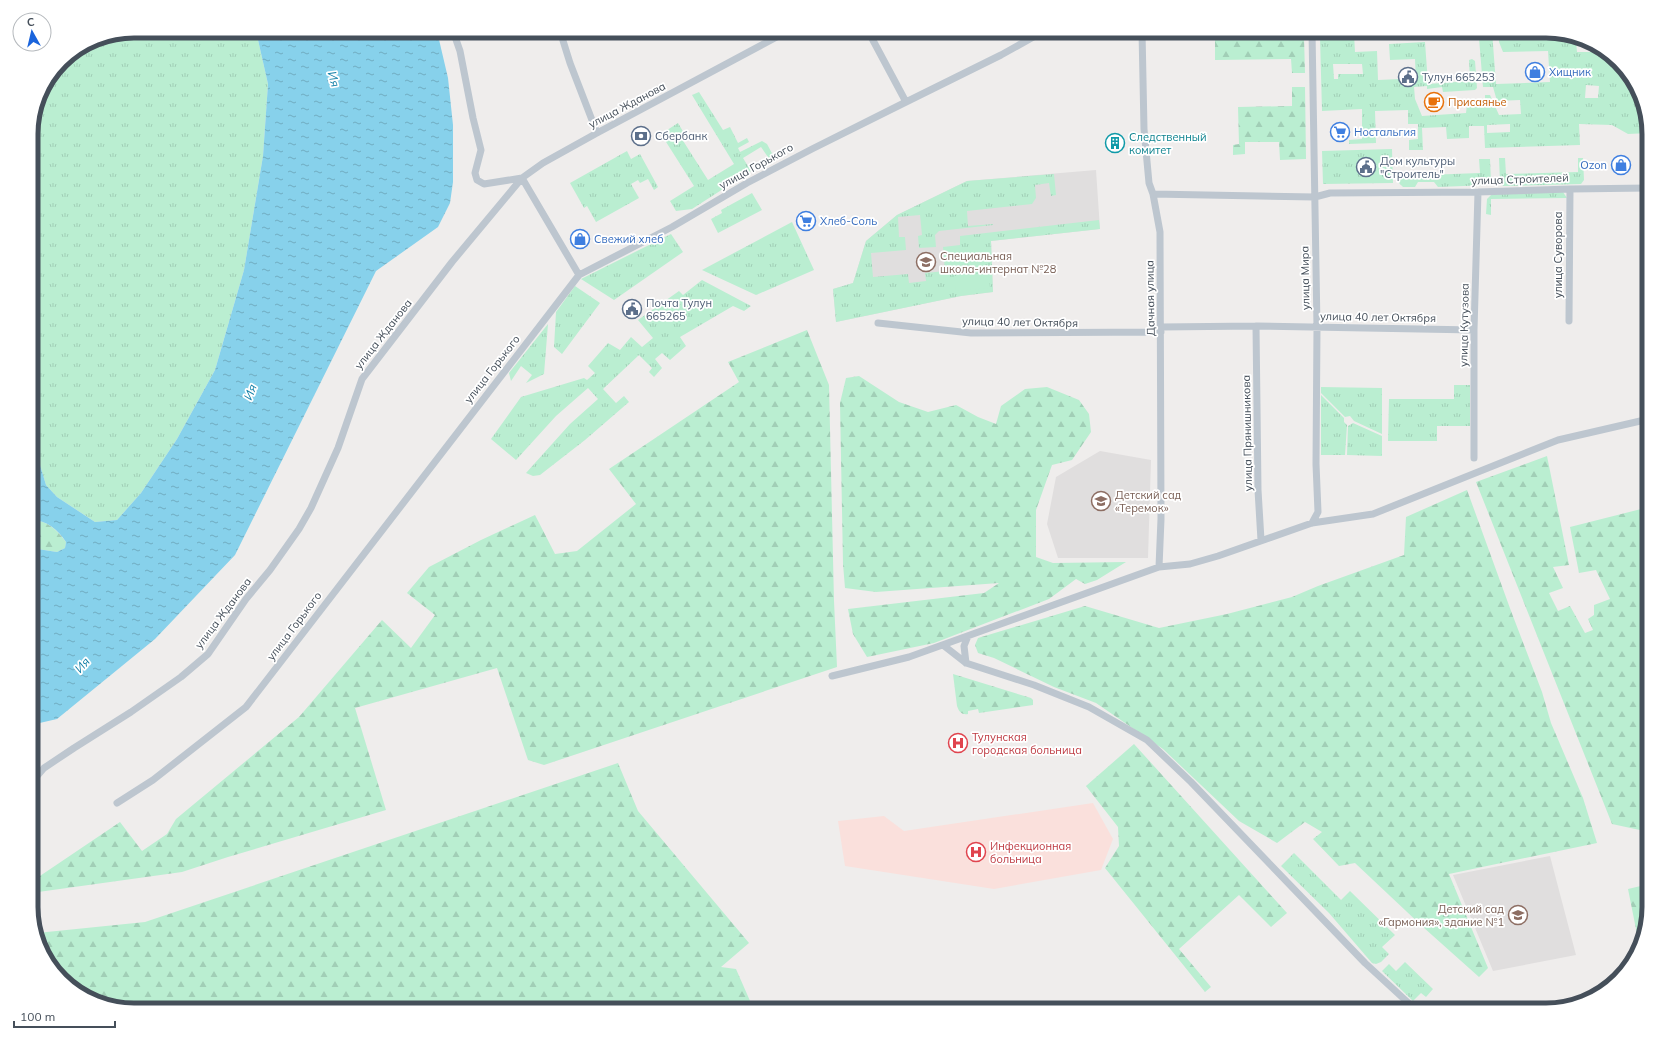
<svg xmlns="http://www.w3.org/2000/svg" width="1680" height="1041" viewBox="0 0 1680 1041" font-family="Mulish,sans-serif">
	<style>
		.education { fill: #e0dede }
		.medical { fill: #fae0dc }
		.grass { fill: url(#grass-tufts); fill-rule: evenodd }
		.forest { fill: url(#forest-firs) }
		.park { fill: #baeed1 }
		.water { fill: url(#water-ripples) }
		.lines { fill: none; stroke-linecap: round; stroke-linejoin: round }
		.minor { stroke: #bdc6cf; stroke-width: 7 }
		.labels { text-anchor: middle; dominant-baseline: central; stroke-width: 3.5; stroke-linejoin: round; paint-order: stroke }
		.shop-label { font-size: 11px; fill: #366cbe; stroke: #fff; text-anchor: start }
		.service-label { font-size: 11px; fill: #4e5e75; stroke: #fff; text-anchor: start }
		.food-label { font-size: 11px; fill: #c56008; stroke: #fff; text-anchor: start }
		.street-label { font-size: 11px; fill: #454f5a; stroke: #fff }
		.culture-label { font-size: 11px; fill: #0d838f; stroke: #fff; text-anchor: start }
		.education-label { font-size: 11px; fill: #785e54; stroke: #fff; text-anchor: start }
		.health-label { font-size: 11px; fill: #be3a42; stroke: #fff; text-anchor: start }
		.water-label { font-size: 12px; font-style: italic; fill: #0d7da5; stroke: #fff }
		.rim { fill: none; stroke: #454f5a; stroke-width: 5 }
	</style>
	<defs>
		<pattern id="grass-tufts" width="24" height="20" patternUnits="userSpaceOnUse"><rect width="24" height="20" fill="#baeed1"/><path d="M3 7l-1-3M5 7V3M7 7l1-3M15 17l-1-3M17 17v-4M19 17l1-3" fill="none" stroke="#a1ceb6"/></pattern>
		<pattern id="forest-firs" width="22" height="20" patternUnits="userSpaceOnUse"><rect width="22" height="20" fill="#baeed1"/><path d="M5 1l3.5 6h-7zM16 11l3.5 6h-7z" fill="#a1ceb6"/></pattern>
		<pattern id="water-ripples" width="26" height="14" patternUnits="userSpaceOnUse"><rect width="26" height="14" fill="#87d1eb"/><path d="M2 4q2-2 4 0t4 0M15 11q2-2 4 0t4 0" fill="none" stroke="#70acc1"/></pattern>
	</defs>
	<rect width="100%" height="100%" fill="#efedec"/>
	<path class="education" d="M1096 170 1100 229 991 241 993 292 961 296 836 322 833 289 853 283 866 241 897 215 967 181Z
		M1100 451 1151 460 1148 558H1058L1047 524 1056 477Z
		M1550 856 1576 955 1493 971 1453 875Z"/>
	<path class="medical" d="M1093 803 1113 839 1101 870 994 889 845 866 838 821 884 816 904 831Z"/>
	<path class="grass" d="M135 31H256L268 84 263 156 244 270 215 370 177 439 141 493 117 520 95 522 57 497 46 485 31 435V128L39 95 61 61 95 39Z
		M1483 31H1492L1496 84 1550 82 1548 51 1503 52 1499 42 1498 31H1545L1582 41H1576L1577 52H1594V44L1597 45 1635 83 1649 128V133L1628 134 1612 125 1579 124 1580 145 1485 148 1484 126H1469V138L1447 139 1446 127 1422 128 1423 150H1409V140L1418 139V124H1408V110L1375 111 1376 143 1349 144V140L1362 139V109L1322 111 1320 37 1354 34 1355 52 1377 51 1378 80 1400 79 1401 83 1416 82 1415 59 1390 60 1389 44 1425 42 1428 84 1470 81 1469 60 1472 59 1475 61 1477 88 1475 90 1443 92 1442 87 1427 89V86L1414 87 1415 99 1422 116 1466 113 1467 104 1485 103V95H1490L1499 115 1521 114 1520 100 1497 101 1493 87H1483L1479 38ZM1333 64H1362L1363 74H1338V79H1334ZM1586 85 1599 86 1598 98H1585ZM1510 124V132L1487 133V125Z
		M699 92 723 130 730 127 738 143 747 138 749 142 738 148 740 152 762 141 767 144 774 157 770 160 761 147 743 158 751 171 692 209 676 211 670 201 694 186 661 134 678 123 684 133 680 136 708 180 734 164 692 95Z
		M1392 149 1393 183 1323 184 1322 151Z
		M627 151 631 159 640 154 658 187 654 190 648 179 640 183 638 180 631 184 639 198 596 222 587 206 584 208 570 183Z
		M1505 158 1506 174 1578 172V158H1583L1584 180 1581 184 1503 186 1500 182 1499 158Z
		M1479 159H1490L1491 182 1489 185 1438 187 1434 182H1418L1415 187H1403L1399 183V176L1480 173Z
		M1054 174 1056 195 1051 196 1049 183 1035 185 1036 198 1032 204 967 211 968 226 993 224V225L939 231 935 235 936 247 919 248 918 236 922 235 920 215 898 217 899 237H905L906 250 871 253 873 277 908 274 909 283 926 281 925 273 945 271 943 247 960 245V236L1099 220 1100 229 991 241 993 292 961 296 836 322 833 289 853 283 866 241 897 215 967 181Z
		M1563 192 1567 198 1491 199V215L1486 214 1487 199 1492 194Z
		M752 193 762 210 718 233 711 219 722 213 721 210Z
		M792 222 814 270 756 295 702 270Z
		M671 234 683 252 614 300 581 279Z
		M702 280 751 306 744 311 733 306 680 337 686 346 670 360 662 353 655 359 662 368 654 377 649 372 652 368 639 355 603 389 616 403 624 396 629 402 585 440 540 475 533 476 526 473 570 424 598 399 588 388 556 416 516 460 491 439 521 397 584 378 587 380 595 373 588 366 608 343 620 350 631 337 642 347 653 338 638 320 679 291 683 295Z
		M575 286 600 303 562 354 554 347 556 312Z
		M548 324 544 374 526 383 532 375 521 366 511 381 509 373Z
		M1454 385H1470V426H1437V441H1388L1389 399H1454Z
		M1321 387 1382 388V434L1354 421 1350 416 1345 417 1321 393Z
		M1321 395 1344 418V422L1347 425 1345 455H1321Z
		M1353 423 1382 436V456L1347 455 1348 426Z
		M1294 853 1341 900 1350 891 1395 935 1382 947 1389 954 1381 962 1376 964 1372 963 1329 913 1281 866Z
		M1405 962 1433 989 1426 997 1421 993 1413 1001 1382 971 1389 964 1396 971Z"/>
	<path class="forest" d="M1304 37 1305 73H1292L1291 59 1215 60V39Z
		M1292 87H1305L1306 159 1280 160 1279 142H1245V154L1233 155V145L1239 144 1238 107 1292 106Z
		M807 330 829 385 834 601 837 667 544 765 528 760 497 668 355 708 386 810 228 857 182 872 31 893V882L120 822 142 851 167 834 176 819 299 717 382 620 411 648 435 615 407 593 429 567 481 540 535 515 555 554 577 551 636 504 609 469 739 382 728 362Z
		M859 376 899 402 928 412 956 405 978 417 996 424 1001 406 1025 389 1047 387 1079 400 1089 414 1091 432 1072 460 1052 465 1036 510V557L1053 563 1126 562 1097 580 1085 584 1076 579 1049 599 934 643 867 657 853 634 848 609 984 593 999 583 876 592 845 588 843 564 840 403 846 378Z
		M1547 456 1569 565 1553 567 1563 588 1549 593 1558 611 1570 606 1585 633 1593 630 1588 619 1594 615V605L1610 599 1596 570 1579 573 1570 527 1649 507V573L1648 574 1649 832 1612 824 1476 482Z
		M1467 490 1511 611 1542 692 1551 723 1583 798 1597 843 1449 874 1488 968 1479 977 1423 927 1355 863 1339 866 1313 839 1322 832 1305 822 1277 843 1239 821 1163 749 1096 703 1054 687 994 658 978 653 975 645 978 638 1085 606 1159 628 1227 614 1292 597 1318 586 1404 555 1406 517Z
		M31 520C47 520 57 530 66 542L65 548 57 552 31 548Z
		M953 674 1031 698 1033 700V705L979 713 978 709 968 711V714C962 715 959 712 957 706Z
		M1134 744 1287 913 1271 927 1239 895 1179 949 1211 987 1205 992 1105 868 1119 846 1118 827 1086 786Z
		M618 763 638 811 749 943 721 967 736 969 754 1010H135L83 996 45 958 37 933 145 922Z
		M1649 884V907L1639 944 1628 889Z"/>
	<path class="park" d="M988 252V263L960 265 959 254Z
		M988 273 990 288 956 291 954 276Z"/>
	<path class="water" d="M256 31H437L448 78 453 125V182L450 203 438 227 376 271 235 555 155 639 57 719 31 725V585L34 584 31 581V548L57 552 65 548 66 542C58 530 47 520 31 520V435L46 485 57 497 95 522 117 520 141 493 177 439 215 370 244 270 263 156 268 84Z"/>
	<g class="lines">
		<path class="minor" d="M453 31 460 51 473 118 481 150 475 173 477 180 484 184 522 178 579 275
			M560 31 570 63 597 133
			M1142 31 1144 129 1149 183 1153 194 1160 232 1161 519 1159 567
			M906 102 1001 55 1044 31
			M1153 194 1315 197 1330 193 1478 192 1570 189 1649 188
			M1569 321 1570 189
			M878 323 971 333 1161 332
			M1256 326 1258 490 1261 540
			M1161 327 1256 326 1474 330
			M1474 458V330L1478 192
			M1312 523 1318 512 1316 464 1317 327 1312 31
			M943 645 966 663 1034 685 1089 707 1147 740 1191 782 1365 963 1416 1010
			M966 663 964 646 968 636
			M832 676 909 657 1159 567 1190 564 1218 556 1312 523 1373 514 1558 440 1649 419
			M31 783 44 768 74 748 131 712 181 677 208 654 246 599 270 570 299 529 311 508 338 448 362 379 452 262 522 178 543 163 597 133 788 31
			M117 803 153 780 246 707 579 275 672 227 747 183 812 149 906 102 868 31"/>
	</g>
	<defs>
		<symbol id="shop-ring" viewBox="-11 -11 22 22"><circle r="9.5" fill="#fff" stroke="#3f7fe0" stroke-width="1.5"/><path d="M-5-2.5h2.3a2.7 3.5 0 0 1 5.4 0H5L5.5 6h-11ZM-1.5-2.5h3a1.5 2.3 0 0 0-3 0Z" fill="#3f7fe0"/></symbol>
		<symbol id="civic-ring" viewBox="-11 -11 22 22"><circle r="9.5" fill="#fff" stroke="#5c6f8a" stroke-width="1.5"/><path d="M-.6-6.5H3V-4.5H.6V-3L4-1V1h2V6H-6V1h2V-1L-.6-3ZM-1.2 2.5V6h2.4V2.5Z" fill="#5c6f8a"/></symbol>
		<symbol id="cafe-ring" viewBox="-11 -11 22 22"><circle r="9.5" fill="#fff" stroke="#e8710a" stroke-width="1.5"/><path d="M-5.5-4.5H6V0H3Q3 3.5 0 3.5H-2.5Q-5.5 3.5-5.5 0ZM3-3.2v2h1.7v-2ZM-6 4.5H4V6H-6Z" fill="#e8710a"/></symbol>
		<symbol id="supermarket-ring" viewBox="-11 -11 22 22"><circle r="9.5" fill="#fff" stroke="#3f7fe0" stroke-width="1.5"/><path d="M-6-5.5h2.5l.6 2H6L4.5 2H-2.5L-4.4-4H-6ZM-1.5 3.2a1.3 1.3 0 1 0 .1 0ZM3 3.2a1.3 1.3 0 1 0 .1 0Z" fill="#3f7fe0"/></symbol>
		<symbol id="bank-ring" viewBox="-11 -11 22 22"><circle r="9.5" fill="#fff" stroke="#5c6f8a" stroke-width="1.5"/><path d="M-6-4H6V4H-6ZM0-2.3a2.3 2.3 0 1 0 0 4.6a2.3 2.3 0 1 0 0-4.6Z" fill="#5c6f8a"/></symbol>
		<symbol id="building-ring" viewBox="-11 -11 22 22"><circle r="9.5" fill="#fff" stroke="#0f9aa8" stroke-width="1.5"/><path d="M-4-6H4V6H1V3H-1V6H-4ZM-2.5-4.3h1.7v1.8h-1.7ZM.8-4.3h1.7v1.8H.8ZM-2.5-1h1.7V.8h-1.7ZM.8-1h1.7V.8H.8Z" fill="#0f9aa8"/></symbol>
		<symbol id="school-ring" viewBox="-11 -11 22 22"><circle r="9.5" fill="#fff" stroke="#8d6e63" stroke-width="1.5"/><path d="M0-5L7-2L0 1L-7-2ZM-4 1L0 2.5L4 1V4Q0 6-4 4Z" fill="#8d6e63"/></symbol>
		<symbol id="hospital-ring" viewBox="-11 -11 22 22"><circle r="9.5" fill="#fff" stroke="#e0444e" stroke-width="1.5"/><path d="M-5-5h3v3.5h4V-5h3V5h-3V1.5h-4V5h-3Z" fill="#e0444e"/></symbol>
	</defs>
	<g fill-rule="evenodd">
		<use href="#shop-ring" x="1524" y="61" width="22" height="22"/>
		<use href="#civic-ring" x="1397" y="66" width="22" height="22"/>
		<use href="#cafe-ring" x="1423" y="91" width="22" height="22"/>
		<use href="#supermarket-ring" x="1329" y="121" width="22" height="22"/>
		<use href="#bank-ring" x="630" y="125" width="22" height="22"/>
		<use href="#building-ring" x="1104" y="132" width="22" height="22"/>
		<use href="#shop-ring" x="1610" y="154" width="22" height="22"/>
		<use href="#civic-ring" x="1355" y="156" width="22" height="22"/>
		<use href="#supermarket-ring" x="795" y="210" width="22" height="22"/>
		<use href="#shop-ring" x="569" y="228" width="22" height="22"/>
		<use href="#school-ring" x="915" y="251" width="22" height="22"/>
		<use href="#civic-ring" x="621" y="298" width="22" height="22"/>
		<use href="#school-ring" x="1090" y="490" width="22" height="22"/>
		<use href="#hospital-ring" x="947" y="732" width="22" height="22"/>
		<use href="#hospital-ring" x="965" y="841" width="22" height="22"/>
		<use href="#school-ring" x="1507" y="904" width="22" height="22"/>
	</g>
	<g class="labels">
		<g class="shop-label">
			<text x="1549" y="72">Хищник</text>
			<text x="1354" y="132">Ностальгия</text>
			<text x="1607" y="165" text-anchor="end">Ozon</text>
			<text x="820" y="221">Хлеб-Соль</text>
			<text x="594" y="239">Свежий хлеб</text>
		</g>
		<g class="service-label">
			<text x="1422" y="77">Тулун 665253</text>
			<text x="655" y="136">Сбербанк</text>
			<text x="1380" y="161">Дом культуры<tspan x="1380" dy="13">"Строитель"</tspan></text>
			<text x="646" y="303">Почта Тулун<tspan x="646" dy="13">665265</tspan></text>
		</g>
		<g class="food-label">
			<text x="1448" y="102">Присаянье</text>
		</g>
		<g class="street-label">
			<text transform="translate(627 105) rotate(-28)">улица Жданова</text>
			<text transform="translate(756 166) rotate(-29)">улица Горького</text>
			<text transform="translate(1520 179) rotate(-2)">улица Строителей</text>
			<text transform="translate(1558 255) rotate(-90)">улица Суворова</text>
			<text transform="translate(1305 278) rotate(-91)">улица Мира</text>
			<text transform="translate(1150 298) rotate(-91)">Дачная улица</text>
			<text transform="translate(1378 317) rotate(1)">улица 40 лет Октября</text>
			<text transform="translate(1020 322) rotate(1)">улица 40 лет Октября</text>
			<text transform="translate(1464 325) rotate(-89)">улица Кутузова</text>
			<text transform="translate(383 334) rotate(-52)">улица Жданова</text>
			<text transform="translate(492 369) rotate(-52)">улица Горького</text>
			<text transform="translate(1247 433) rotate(-91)">улица Прянишникова</text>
			<text transform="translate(223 613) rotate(-53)">улица Жданова</text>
			<text transform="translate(294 626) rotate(-53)">улица Горького</text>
		</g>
		<g class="culture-label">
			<text x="1129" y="137">Следственный<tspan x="1129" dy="13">комитет</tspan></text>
		</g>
		<g class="education-label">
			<text x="940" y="256">Специальная<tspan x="940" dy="13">школа-интернат №28</tspan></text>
			<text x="1115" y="495">Детский сад<tspan x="1115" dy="13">«Теремок»</tspan></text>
			<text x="1504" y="909" text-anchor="end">Детский сад<tspan x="1504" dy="13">«Гармония», здание №1</tspan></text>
		</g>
		<g class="health-label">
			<text x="972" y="737">Тулунская<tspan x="972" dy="13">городская больница</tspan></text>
			<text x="990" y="846">Инфекционная<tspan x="990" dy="13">больница</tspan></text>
		</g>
		<g class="water-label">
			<text transform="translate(334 79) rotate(73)">Ия</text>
			<text transform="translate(250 392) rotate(-68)">Ия</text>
			<text transform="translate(82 665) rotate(-49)">Ия</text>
		</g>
	</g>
	<path d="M0 0H1680V1041H0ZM134 38H1546A96 96 0 0 1 1642 134V907A96 96 0 0 1 1546 1003H134A96 96 0 0 1 38 907V134A96 96 0 0 1 134 38Z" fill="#fff" fill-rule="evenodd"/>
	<path class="rim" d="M134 38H1546A96 96 0 0 1 1642 134V907A96 96 0 0 1 1546 1003H134A96 96 0 0 1 38 907V134A96 96 0 0 1 134 38Z"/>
	<g transform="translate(32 32) rotate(352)"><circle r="19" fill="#ffffff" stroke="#b5b9bd"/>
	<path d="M0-3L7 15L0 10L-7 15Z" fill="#1a64dc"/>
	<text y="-6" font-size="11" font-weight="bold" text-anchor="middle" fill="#454f5a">С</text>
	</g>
	<path d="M14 1021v6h101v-6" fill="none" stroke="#454f5a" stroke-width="2"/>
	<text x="20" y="1021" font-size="12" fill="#454f5a" stroke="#ffffff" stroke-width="3" paint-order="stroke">100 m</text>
</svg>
